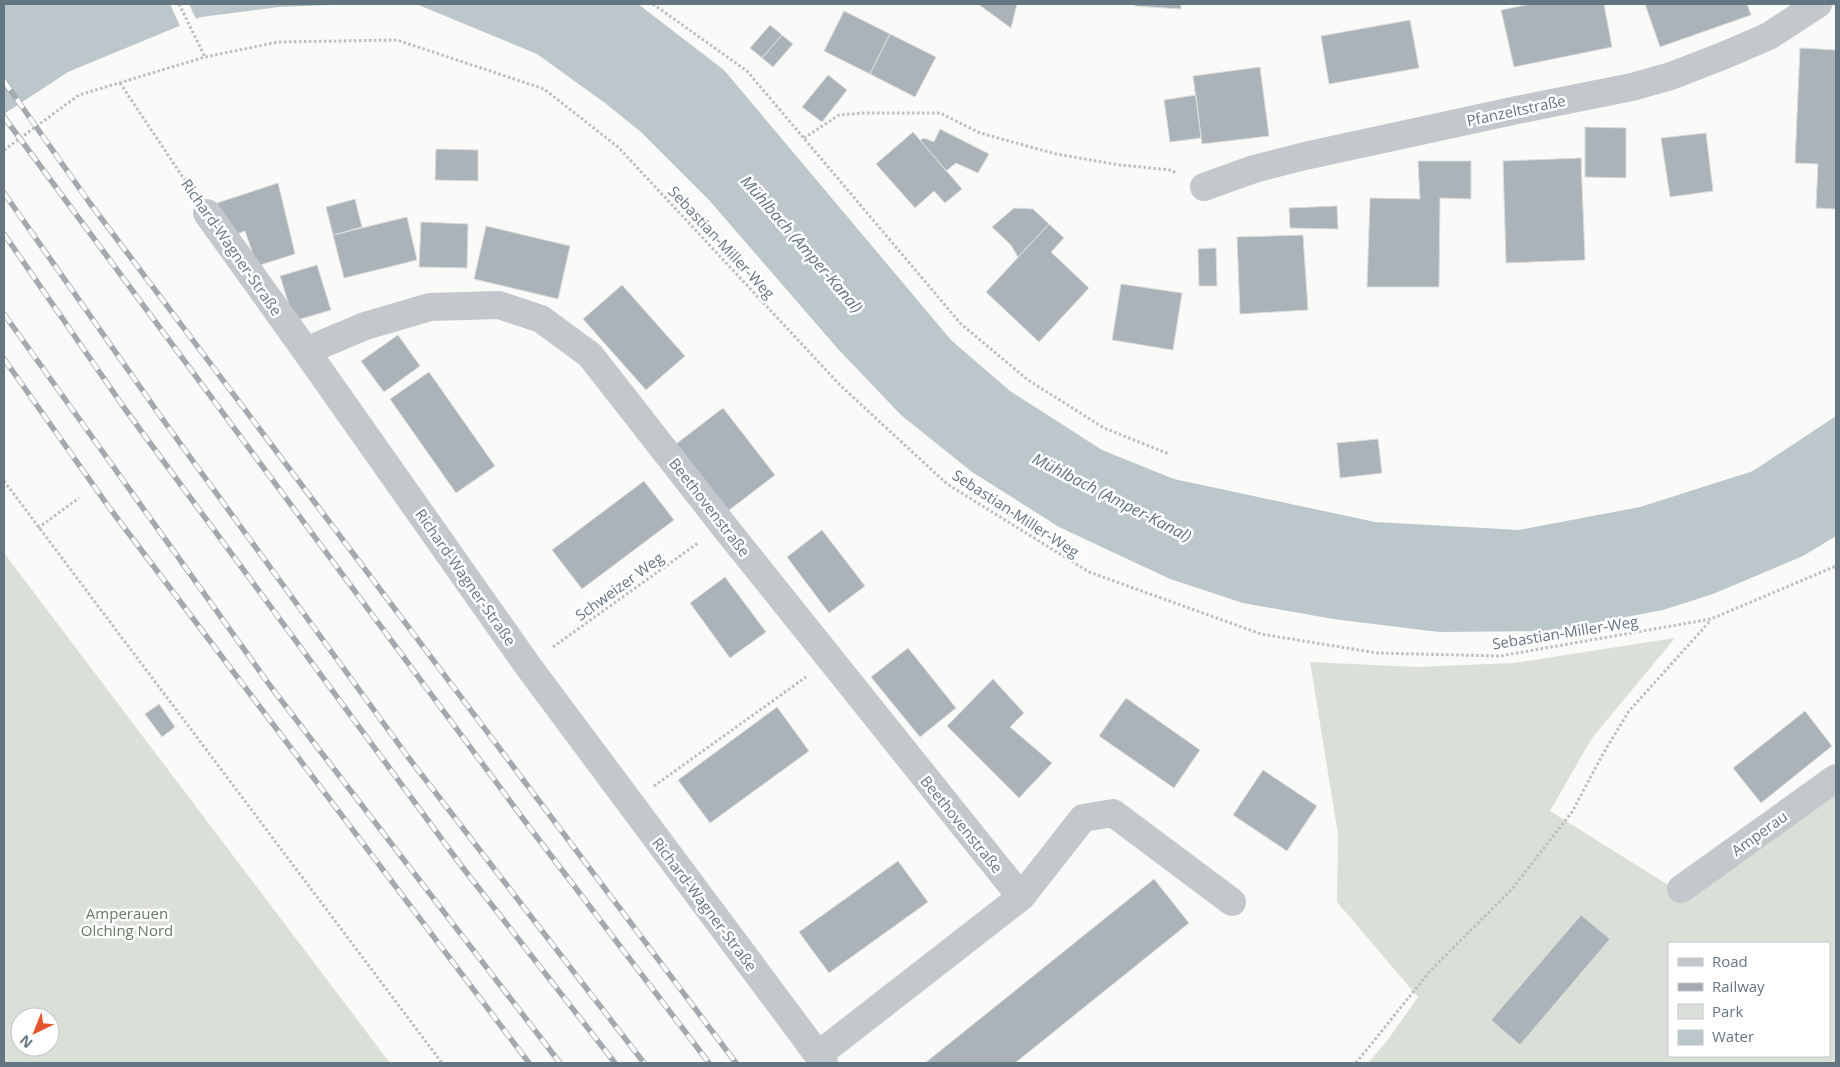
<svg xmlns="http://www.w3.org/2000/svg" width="1840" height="1067" viewBox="0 0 1840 1067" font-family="'Open Sans',sans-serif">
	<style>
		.green { fill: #dadfd7; fill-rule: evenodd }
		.water { fill: #bbc7cb }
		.pier { fill: #fafaf8 }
		.building { fill: #aab3b9; stroke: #dcdcda }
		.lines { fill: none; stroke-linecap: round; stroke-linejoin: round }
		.path { stroke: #bbbfc2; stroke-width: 3; stroke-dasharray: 2.5 2.5; stroke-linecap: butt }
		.minor { stroke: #c3c8cc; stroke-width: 28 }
		.rail-casing { stroke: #a2aab0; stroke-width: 5.5 }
		.rail { stroke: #fff; stroke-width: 4; stroke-dasharray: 11; stroke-linecap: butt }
		.labels { text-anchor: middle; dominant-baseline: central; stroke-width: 5; stroke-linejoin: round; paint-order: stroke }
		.street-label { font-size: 15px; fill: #657683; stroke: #fff }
		.park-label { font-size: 15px; fill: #687a64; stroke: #fff }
		.water-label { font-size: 16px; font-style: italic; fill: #60757c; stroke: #fff }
	</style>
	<rect width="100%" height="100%" fill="#fafaf8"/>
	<path class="green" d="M4 553 390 1063H4ZM20 1017H50V1047H20Z
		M1675 638 1592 738 1550 811 1681 893 1836 788V1063H1368L1387 1041 1418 997 1337 902 1338 834 1310 662 1417 667 1514 663ZM1669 943H1829V1056H1669Z"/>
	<path class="water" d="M5 4H357L279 7 201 17 68 72 4 114Z
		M416 4H638L724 70 951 340 1010 391 1102 450 1174 479 1375 522 1519 530 1640 507 1753 471 1836 416V536L1803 556 1713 594 1663 610 1552 631 1439 632 1333 619 1243 603 1170 579 1059 527 972 472 901 415 838 349 709 200 641 132 605 103 537 54Z"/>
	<path class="pier" d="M170 4H189L197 21 181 28Z"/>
	<path class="building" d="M978 4H1017L1011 28Z
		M1135 4H1181V9L1135 6Z
		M1531 4H1604L1612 47 1514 67 1501 10Z
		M1645 4H1747L1751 15 1660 47Z
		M844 11 890 34 870 74 824 51Z
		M1410 20 1419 68 1329 84 1321 36Z
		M770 25 782 35 762 58 750 48Z
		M890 34 936 57 915 97 870 74Z
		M782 35 793 44 773 67 762 58Z
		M1800 48 1836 50V209L1816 208 1818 164 1795 163Z
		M1260 67 1269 136 1202 144 1193 76Z
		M828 75 847 90 822 122 802 107Z
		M1196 95 1201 138 1170 142 1164 100Z
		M1585 127 1626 128V178L1585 177Z
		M940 129 989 154 978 173 956 163 946 171 920 140 924 138 934 142Z
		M913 132 962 189 945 203 934 191 915 208 876 164Z
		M1706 133 1713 191 1670 197 1661 138Z
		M436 149 478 150V181L435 180Z
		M1581 158 1585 260 1506 263 1503 161Z
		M1418 161H1471V199L1440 198 1439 287H1367L1370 198 1420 199Z
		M278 183 295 254 257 266 245 231 228 237 217 203Z
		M355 199 362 227 333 235 326 207Z
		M1337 206 1338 229 1290 228 1289 208Z
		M1014 208 1033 209 1049 224 1018 257 1011 245 992 227Z
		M407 217 417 260 344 278 333 235Z
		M421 222 468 224 467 268 419 267Z
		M1049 224 1064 238 1051 252 1089 288 1039 342 986 292Z
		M486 226 570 246 558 299 474 279Z
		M1303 235 1308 310 1240 314 1237 237Z
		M1216 248 1217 286H1199L1198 249Z
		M317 265 331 310 294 321 280 276Z
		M1121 284 1182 293 1173 350 1112 340Z
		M622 285 685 356 646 390 583 319Z
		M398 335 420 366 384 392 361 361Z
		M429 372 495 466 456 493 390 399Z
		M723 408 775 475 728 511 676 444Z
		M1378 439 1382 473 1340 478 1337 443Z
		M644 481 674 520 582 589 552 550Z
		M822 530 865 586 829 613 787 557Z
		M725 577 766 632 730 658 690 603Z
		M908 648 956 708 920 737 871 677Z
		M993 679 1024 713 1010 727 1052 763 1019 798 947 726Z
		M1126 698 1200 750 1174 788 1099 736Z
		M159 704 175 727 162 737 145 714Z
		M777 707 809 751 710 823 678 780Z
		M1805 711 1832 746 1761 803 1733 768Z
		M1263 770 1317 806 1287 851 1233 815Z
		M898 861 928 902 829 973 799 932Z
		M1154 879 1189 923 1015 1063H925Z
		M1581 915 1610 939 1520 1045 1491 1020Z"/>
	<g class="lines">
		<path class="path" d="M179 4 205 57
			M653 4 747 71 961 324 1028 380 1104 428 1169 454
			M120 83 190 188
			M804 138 839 115 863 113H940L980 133 1056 154 1120 165 1170 170 1176 173
			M4 150 79 95 205 57 278 42 397 40 544 89 618 147 840 385 947 484 1089 572 1261 634 1377 653 1500 656 1711 619 1836 566
			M4 481 442 1063
			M38 528 79 498
			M553 647 698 543
			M654 786 806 677
			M1356 1063 1430 971 1512 889 1572 812 1604 752 1629 711 1711 620"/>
		<path class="minor" d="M1204 187 1254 169 1305 156 1517 110 1632 87 1671 76 1725 55 1769 36 1818 4
			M207 213 306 351 528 666 824 1063
			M306 351 365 326 430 307 499 305 541 319 590 355 723 525 1021 897
			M1681 889 1836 778
			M818 1055 1021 897 1083 818 1113 813 1232 902"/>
		<defs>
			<path id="rail" d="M4 81 89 202 736 1063
				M4 117 530 828 709 1063
				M4 193 166 424 408 757 644 1063
				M4 234 125 409 463 868 615 1063
				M4 314 271 687 560 1063
				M4 359 111 510 529 1063"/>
		</defs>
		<use href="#rail" class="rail-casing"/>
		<use href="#rail" class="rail"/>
	</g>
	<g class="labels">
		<g class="street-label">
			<text transform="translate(1516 110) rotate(-12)">Pfanzeltstraße</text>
			<text transform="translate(722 242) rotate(47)">Sebastian-Miller-Weg</text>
			<text transform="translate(232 247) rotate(55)">Richard-Wagner-Straße</text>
			<text transform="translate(710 507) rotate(52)">Beethovenstraße</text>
			<text transform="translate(1016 513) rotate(33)">Sebastian-Miller-Weg</text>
			<text transform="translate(466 577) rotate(55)">Richard-Wagner-Straße</text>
			<text transform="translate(619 586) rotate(-36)">Schweizer Weg</text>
			<text transform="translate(1565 632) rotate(-9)">Sebastian-Miller-Weg</text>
			<text transform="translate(962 824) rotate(51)">Beethovenstraße</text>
			<text transform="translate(1759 833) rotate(-36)">Amperau</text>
			<text transform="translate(705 904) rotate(53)">Richard-Wagner-Straße</text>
		</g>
		<g class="park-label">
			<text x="127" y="913">Amperauen<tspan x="127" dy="17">Olching Nord</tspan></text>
		</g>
		<g class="water-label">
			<text transform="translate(802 244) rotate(49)">Mühlbach (Amper-Kanal)</text>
			<text transform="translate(1112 497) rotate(27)">Mühlbach (Amper-Kanal)</text>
		</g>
	</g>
	<rect width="1840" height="1067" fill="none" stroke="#657683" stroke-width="10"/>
	<rect x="1668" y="942" width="162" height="115" fill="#ffffff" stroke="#c1c8cd"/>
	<rect x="1678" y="958" width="25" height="8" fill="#c3c8cc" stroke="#c1c8cd"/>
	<text x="1712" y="967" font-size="15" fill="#657683">Road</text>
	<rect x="1678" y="983" width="25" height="8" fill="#a2aab0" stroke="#c1c8cd"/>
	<text x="1712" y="992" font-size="15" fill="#657683">Railway</text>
	<rect x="1678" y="1004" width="25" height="15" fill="#dadfd7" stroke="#c1c8cd"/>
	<text x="1712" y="1017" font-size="15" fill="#657683">Park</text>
	<rect x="1678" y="1030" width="25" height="15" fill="#bbc7cb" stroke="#c1c8cd"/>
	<text x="1712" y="1042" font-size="15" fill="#657683">Water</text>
	<g transform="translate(35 1032) rotate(223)"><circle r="24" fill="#ffffff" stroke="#c1c8cd"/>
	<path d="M0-4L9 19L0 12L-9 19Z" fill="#e4572e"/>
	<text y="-8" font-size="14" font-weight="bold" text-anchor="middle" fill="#657683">N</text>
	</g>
</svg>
